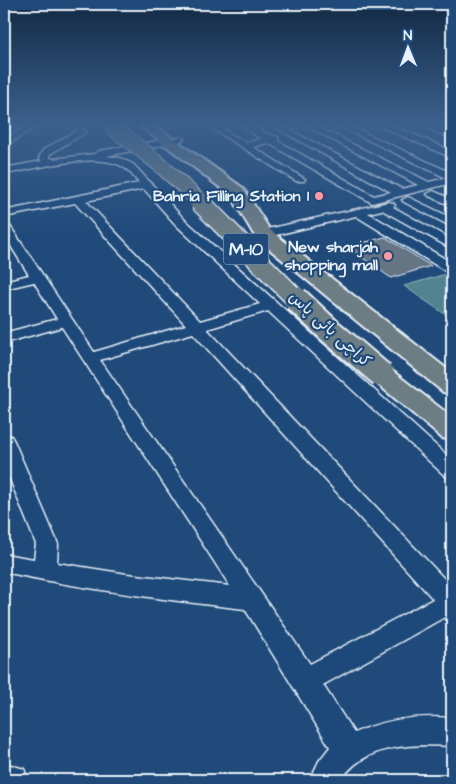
<svg xmlns="http://www.w3.org/2000/svg" width="456" height="784" viewBox="0 0 456 784" font-family="'Architects Daughter','Playpen Sans Arabic',sans-serif">
	<style>
		.green { fill: #518490; stroke: #9cbac4 }
		.building { fill: #657484; stroke: #e8f1f8 }
		.lines { fill: none; stroke-linecap: round; stroke-linejoin: round }
		.minor-casing { stroke: #e8f1f8; stroke-width: 3 }
		.highway-casing { stroke: #e8f1f8; stroke-width: 4 }
		.minor { fill: #1f4a7a; fill-rule: evenodd }
		.highway { fill: #6d7d84; fill-rule: evenodd }
		.highway-bridge-far2-casing { stroke: #e8f1f8; stroke-width: 17; stroke-linecap: butt }
		.highway-bridge-far1-casing { stroke: #e8f1f8; stroke-width: 22; stroke-linecap: butt }
		.highway-bridge-casing { stroke: #e8f1f8; stroke-width: 28; stroke-linecap: butt }
		.highway-bridge-far2 { stroke: #6d7d84; stroke-width: 15 }
		.highway-bridge-far1 { stroke: #6d7d84; stroke-width: 19 }
		.highway-bridge { stroke: #6d7d84; stroke-width: 24 }
		.poi-dot { fill: #ff9aa2; stroke: #1f4a7a; stroke-width: 2 }
		.labels { text-anchor: middle; dominant-baseline: central; stroke-width: 4.5; stroke-linejoin: round; paint-order: stroke }
		.far-poi-label { font-size: 16px; font-weight: bold; fill: #e8f1f8; stroke: #1f4a7a; text-anchor: end }
		.far-street-label { font-size: 16px; fill: #e8f1f8; stroke: #1f4a7a }
		.shield { fill: #1f4a7a; stroke: #acbfd2; stroke-width: 1 }
		.shield-label { font-size: 18px; font-weight: bold; fill: #e8f1f8 }
	</style>
	<rect width="100%" height="100%" fill="#1f4a7a"/>
	<filter id="ink" filterUnits="userSpaceOnUse"><feTurbulence type="fractalNoise" baseFrequency=".02" numOctaves="2"/><feDisplacementMap in="SourceGraphic" scale="10" xChannelSelector="R" yChannelSelector="G"/><feConvolveMatrix kernelMatrix="1 2 1 2 8 2 1 2 1" color-interpolation-filters="sRGB"/></filter>
	<g filter="url(#ink)">
		<path class="green" d="M446 274 452 278V319L404 286Z"/>
		<path class="building" d="M385 237 431 266 391 278 347 247Z"/>
		<g class="lines">
			<defs>
				<path id="minor" d="M28 125H38L4 147V140Z
					M206 125H216L246 143 261 139 240 125C255 124 263 134 278 137V141L374 196 391 192 271 125H281L402 189 418 185 304 125H314L429 182 446 178 337 125H348L452 173V183L372 203 268 143 253 147 305 179 304 181H296Z
					M381 125H392L452 151V158L382 127Z
					M423 125H434L452 132V138L424 127Z
					M81 128 86 131 84 133 50 154 49 157 53 159 94 154 99 151 182 137 184 139 179 142 106 156 120 158 133 164 184 219 452 460V478L445 476 268 311 207 329 452 587V613L323 685 354 733C386 719 417 715 452 718V746C413 744 365 743 341 780H310L319 761 330 747 245 609C164 600 83 589 4 572V554L34 559 36 544 4 464V434L11 436 14 441 58 544 57 563 127 574 230 586 62 327 4 343V333L57 319 34 282 4 289V281L29 275 4 235V222L8 223 94 352 186 325 75 203 4 217V211L139 183C135 179 131 172 126 169 101 149 34 170 4 174V168L42 161 39 158 43 150ZM144 189 176 225 260 304 200 321 86 201ZM193 333 433 599 310 664 100 360Z
					M433 191 452 199V206L429 196 427 194Z
					M408 197 452 218V227L404 202 402 200Z
					M389 202 393 203 395 205 393 207 452 240V249L382 210 368 213 452 263V273L447 272 356 216 263 238 257 234 263 230Z
					M4 763 24 769 28 780H4Z"/>
				<path id="highway" d="M139 125H154L243 188 270 230 452 373V394L443 392 256 238 231 196Z
					M382 367 391 370 452 417V440L442 438 373 380 369 375 373 370Z"/>
			</defs>
			<use href="#minor" class="minor-casing"/>
			<use href="#highway" class="highway-casing"/>
			<use href="#minor" class="minor"/>
			<use href="#highway" class="highway"/>
			<defs>
				<path id="highway-bridge-far2" d="M110 125 158 163 201 202"/>
				<path id="highway-bridge-far1" d="M199 201 297 300"/>
				<path id="highway-bridge" d="M296 299 330 331 382 375"/>
			</defs>
			<use href="#highway-bridge-far2" class="highway-bridge-far2-casing"/>
			<use href="#highway-bridge-far1" class="highway-bridge-far1-casing"/>
			<use href="#highway-bridge" class="highway-bridge-casing"/>
			<use href="#highway-bridge-far2" class="highway-bridge-far2"/>
			<use href="#highway-bridge-far1" class="highway-bridge-far1"/>
			<use href="#highway-bridge" class="highway-bridge"/>
		</g>
	</g>
	<linearGradient id="sky" x2="0" y2="1"><stop stop-color="#112943"/><stop offset="0.53" stop-color="#3c608d"/><stop offset="1" stop-color="#3c608d" stop-opacity="0"/></linearGradient>
	<rect width="456" height="234" fill="url(#sky)"/>
	<g class="poi-dot">
		<circle cx="319" cy="196" r="5"/>
		<circle cx="388" cy="256" r="5"/>
	</g>
	<g class="labels">
		<g class="far-poi-label">
			<text x="309" y="196">Bahria Filling Station 1</text>
			<text x="378" y="247">New sharjah<tspan x="378" dy="18">shopping mall</tspan></text>
		</g>
		<g class="far-street-label">
			<text transform="translate(330 329) rotate(42)">کراچی بائی پاس</text>
		</g>
		<rect class="shield" x="223.5" y="233.5" width="45" height="31" rx="4"/>
		<g class="shield-label">
			<text x="246" y="249">M-10</text>
		</g>
	</g>
	<rect width="456" height="784" fill="none" stroke="#1f4a7a" stroke-width="20"/>
	<rect x="10" y="10" width="436" height="764" fill="none" stroke="#e8f1f8" stroke-width="2" filter="url(#ink)"/>
	<g transform="translate(408 48) rotate(359)" stroke="#1f4a7a" stroke-width="4" paint-order="stroke">
	<path d="M0-4L9 19L0 12L-9 19Z" fill="#e8f1f8"/>
	<text y="-8" font-size="14" font-weight="bold" text-anchor="middle" fill="#e8f1f8">N</text>
	</g>
</svg>
